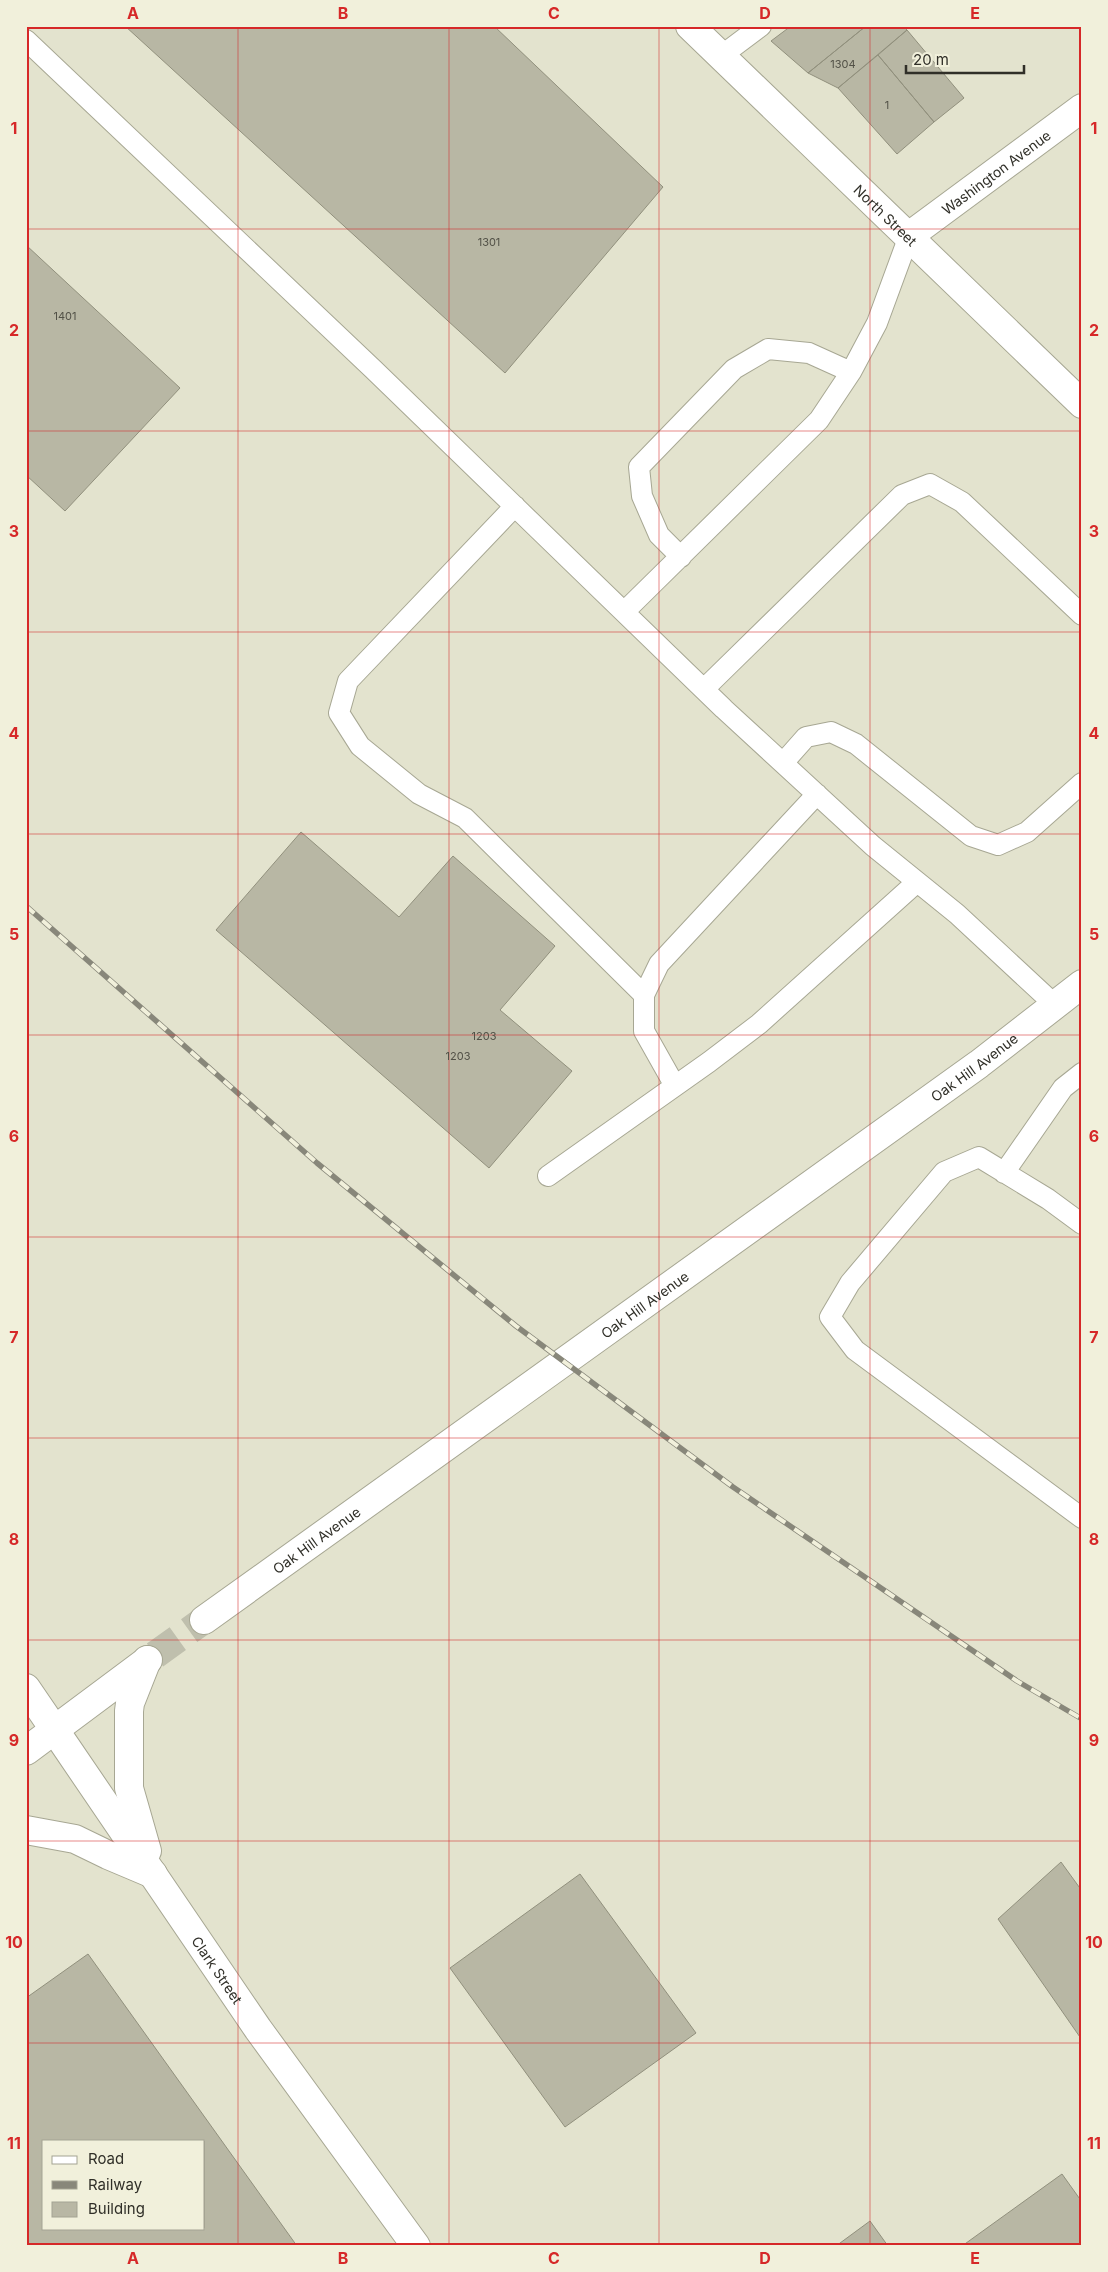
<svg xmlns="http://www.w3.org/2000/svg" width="1108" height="2272" viewBox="0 0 1108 2272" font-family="Inter,sans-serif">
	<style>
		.building { fill: #b8b7a4; stroke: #91907d; fill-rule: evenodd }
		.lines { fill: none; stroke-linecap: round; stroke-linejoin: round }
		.secondary-tunnel { stroke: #bfbfad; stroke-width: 28; stroke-dasharray: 28 14; stroke-linecap: butt }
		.lane-casing { stroke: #a7a793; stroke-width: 22 }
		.street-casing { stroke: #a7a793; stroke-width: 30 }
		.secondary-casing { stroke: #a7a793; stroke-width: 30 }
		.lane { stroke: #fff; stroke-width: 20 }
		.street { stroke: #fff; stroke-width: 28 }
		.secondary { stroke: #fff; stroke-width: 28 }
		.rail-casing { stroke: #88877a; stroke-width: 5.5 }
		.rail { stroke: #f1f0db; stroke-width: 4; stroke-dasharray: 11; stroke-linecap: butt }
		.grid { fill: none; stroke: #d62828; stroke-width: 1; stroke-opacity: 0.55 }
		.labels { text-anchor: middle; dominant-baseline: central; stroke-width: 4; stroke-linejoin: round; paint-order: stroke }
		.number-label { font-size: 11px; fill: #525147 }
		.street-label { font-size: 14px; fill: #302f28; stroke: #f1f0db }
		.neatline { fill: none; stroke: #d62828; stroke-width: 2 }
		.grid-label { font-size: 16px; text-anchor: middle; font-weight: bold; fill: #d62828 }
	</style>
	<rect width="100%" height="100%" fill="#e3e3ce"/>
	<path class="building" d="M125 26H494L663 187 505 373Z
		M791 26H866L808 73 771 41Z
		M866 26H903L907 30 838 88 808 73Z
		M907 30 964 98 934 122 878 55Z
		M878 55 934 122 897 154 838 88Z
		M26 245 180 388 65 511 26 475Z
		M301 832 399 917 453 856 555 946 500 1010 572 1071 489 1168 216 930Z
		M1061 1862 1082 1891V2040L998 1919Z
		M580 1874 696 2033 565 2127 450 1968Z
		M88 1954 297 2246H26V1998ZM44 2141H204V2228H44Z
		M1062 2174 1082 2202V2246H962Z
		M870 2221 888 2246H836Z"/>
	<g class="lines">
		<path class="secondary-tunnel" d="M155 1655 204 1620"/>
		<defs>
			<path id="lane" d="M26 40 373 369 724 709 873 846 957 914 1055 1005
				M721 56 761 26
				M515 506 348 681 339 713 360 746 419 794 465 818 644 995
				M681 557 659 535 642 496 639 467 734 369 768 349 809 353 851 372
				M624 612 819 420 851 372 877 323 909 236
				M704 689 902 495 930 484 962 502 1082 615
				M783 763 806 737 831 732 856 744 971 836 998 845 1027 832 1082 783
				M675 1086 644 1031V995L659 964 817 794
				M1004 1173 1063 1088 1082 1073
				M548 1176 709 1062 759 1024 917 882
				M1082 1224 1048 1199 979 1157 944 1172 850 1283 830 1317 855 1350 1082 1518"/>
			<path id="street" d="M26 1688 54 1729"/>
			<g id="secondary">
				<path id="s1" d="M690 26 1082 404"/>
				<path id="s2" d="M909 236 1082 108"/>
				<path id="s3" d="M204 1620 979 1064 1082 984"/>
				<path id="s4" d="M54 1729 258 2029 416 2246"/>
				<path d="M26 1751 148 1660"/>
				<path d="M26 1830 75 1839 108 1855 153 1874"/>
				<path d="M147 1851 129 1788V1711L130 1703 147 1660"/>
			</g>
		</defs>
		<use href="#lane" class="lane-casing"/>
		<use href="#street" class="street-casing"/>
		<use href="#secondary" class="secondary-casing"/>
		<use href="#lane" class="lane"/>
		<use href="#street" class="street"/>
		<use href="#secondary" class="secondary"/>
		<defs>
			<path id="rail" d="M26 906 317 1163 516 1326 733 1487 1017 1681 1082 1719"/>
		</defs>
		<use href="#rail" class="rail-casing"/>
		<use href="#rail" class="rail"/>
	</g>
	<path class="grid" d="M238 26V2246M449 26V2246M659 26V2246M870 26V2246M26 229H1082M26 431H1082M26 632H1082M26 834H1082M26 1035H1082M26 1237H1082M26 1438H1082M26 1640H1082M26 1841H1082M26 2043H1082"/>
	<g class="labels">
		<g class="number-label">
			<text x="843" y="64">1304</text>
			<text x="887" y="105">1</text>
			<text x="489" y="242">1301</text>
			<text x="65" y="316">1401</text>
			<text x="484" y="1036">1203</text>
			<text x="458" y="1056">1203</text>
		</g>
		<g class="street-label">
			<text stroke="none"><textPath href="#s2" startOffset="108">Washington Avenue</textPath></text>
			<text stroke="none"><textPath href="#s1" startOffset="272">North Street</textPath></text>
			<text stroke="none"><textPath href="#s3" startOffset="948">Oak Hill Avenue</textPath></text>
			<text stroke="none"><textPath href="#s3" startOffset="542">Oak Hill Avenue</textPath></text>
			<text stroke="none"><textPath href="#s3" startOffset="138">Oak Hill Avenue</textPath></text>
			<text stroke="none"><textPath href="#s4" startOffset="291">Clark Street</textPath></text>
		</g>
	</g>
	<rect width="1108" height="2272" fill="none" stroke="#f1f0db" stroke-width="55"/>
	<rect x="42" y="2140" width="162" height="90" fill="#f1f0db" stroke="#a4a393"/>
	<rect x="52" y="2156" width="25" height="8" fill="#ffffff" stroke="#a4a393"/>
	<text x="88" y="2164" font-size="15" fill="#302f28">Road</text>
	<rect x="52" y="2181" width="25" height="8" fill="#88877a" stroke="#a4a393"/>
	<text x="88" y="2190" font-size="15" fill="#302f28">Railway</text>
	<rect x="52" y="2202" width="25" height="15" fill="#b8b7a4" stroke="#a4a393"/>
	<text x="88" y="2214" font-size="15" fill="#302f28">Building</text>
	<path d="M906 65v8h118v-8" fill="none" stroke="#302f28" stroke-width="2.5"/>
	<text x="913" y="65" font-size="15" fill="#302f28" stroke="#f1f0db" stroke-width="4" paint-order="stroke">20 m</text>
	<rect x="28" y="28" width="1052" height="2216" class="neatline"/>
	<g class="grid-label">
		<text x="133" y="19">A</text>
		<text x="343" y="19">B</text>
		<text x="554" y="19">C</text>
		<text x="765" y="19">D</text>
		<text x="975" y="19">E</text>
		<text x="14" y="134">1</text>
		<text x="1094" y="134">1</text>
		<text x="14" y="336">2</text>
		<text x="1094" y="336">2</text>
		<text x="14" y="537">3</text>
		<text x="1094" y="537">3</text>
		<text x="14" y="739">4</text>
		<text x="1094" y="739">4</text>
		<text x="14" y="940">5</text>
		<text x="1094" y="940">5</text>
		<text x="14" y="1142">6</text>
		<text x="1094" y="1142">6</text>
		<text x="14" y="1343">7</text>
		<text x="1094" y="1343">7</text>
		<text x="14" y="1545">8</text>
		<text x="1094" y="1545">8</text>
		<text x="14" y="1746">9</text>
		<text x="1094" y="1746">9</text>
		<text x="14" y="1948">10</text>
		<text x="1094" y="1948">10</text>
		<text x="14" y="2149">11</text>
		<text x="1094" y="2149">11</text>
		<text x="133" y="2264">A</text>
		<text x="343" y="2264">B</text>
		<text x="554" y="2264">C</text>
		<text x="765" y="2264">D</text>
		<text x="975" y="2264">E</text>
	</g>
</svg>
